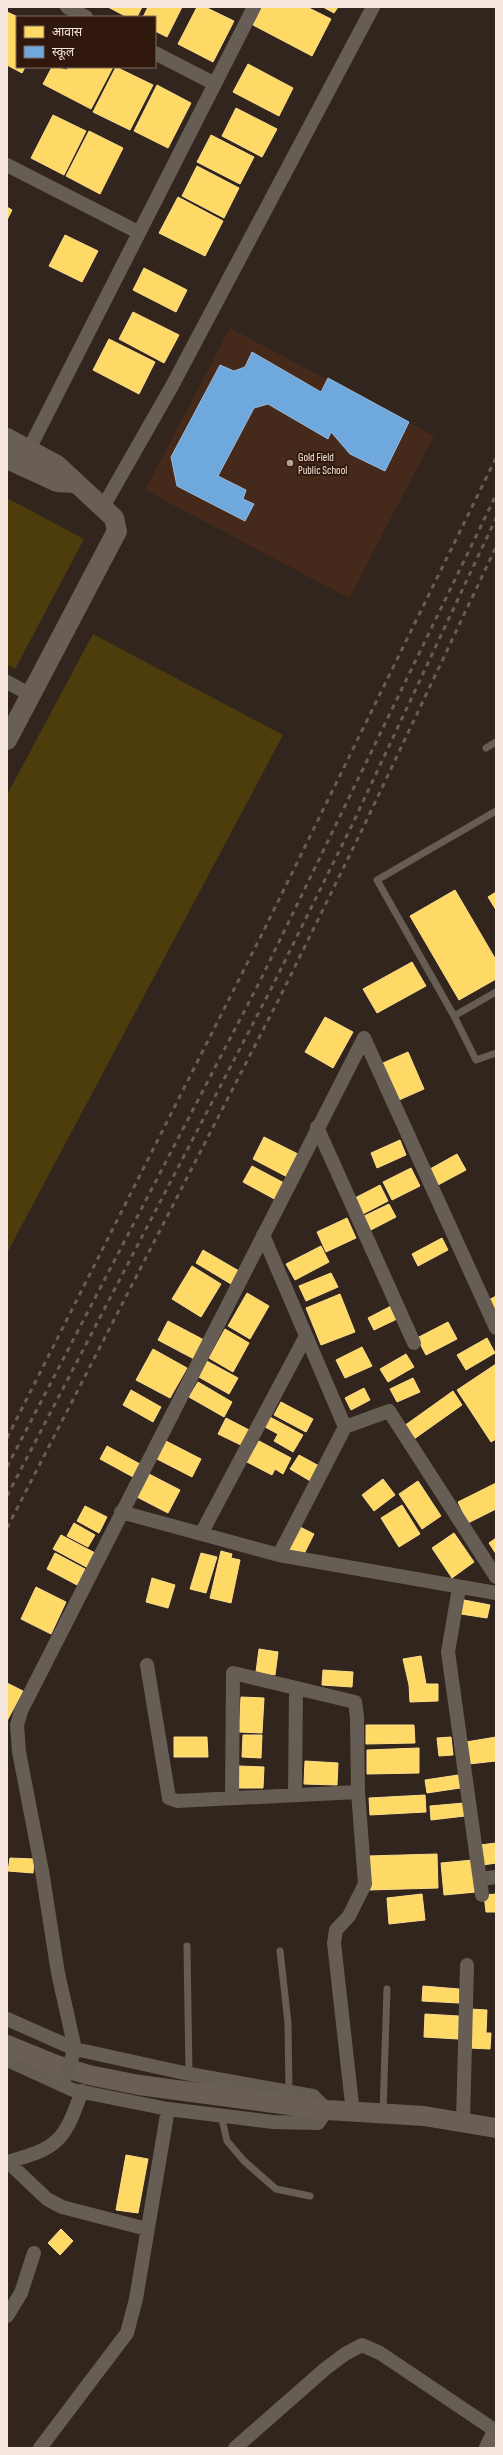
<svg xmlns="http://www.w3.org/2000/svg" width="503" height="2455" viewBox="0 0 503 2455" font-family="'Sofia Sans Condensed','Noto Sans Devanagari',sans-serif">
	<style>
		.built { fill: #45291a }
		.green { fill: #4e3d0c }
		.homes { fill: #ffd966; stroke: #fddd8a }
		.schools { fill: #6fa8dc; stroke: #98bbdd }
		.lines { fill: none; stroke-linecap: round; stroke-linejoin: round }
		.lane { stroke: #665d54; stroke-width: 7 }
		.street { stroke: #665d54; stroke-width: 14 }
		.secondary { stroke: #695f54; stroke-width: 20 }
		.rail { stroke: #685d56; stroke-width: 3; stroke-dasharray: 5 5; stroke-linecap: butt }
		.street-bridge { stroke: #665d54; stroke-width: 14 }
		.poi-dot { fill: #b2a39a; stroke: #30190c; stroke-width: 1.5 }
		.labels { text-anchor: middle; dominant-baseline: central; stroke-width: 4; stroke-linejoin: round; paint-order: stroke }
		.poi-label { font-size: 11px; fill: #f7e7de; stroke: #30190c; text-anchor: start }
	</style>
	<rect width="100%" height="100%" fill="#32251d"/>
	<path class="built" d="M230 328 434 436 349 598 145 490Z"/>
	<path class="green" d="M7 498 84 539 15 669 7 665Z
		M93 634 283 735 7 1253V795Z"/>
	<path class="homes" d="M108 7H142L137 17H127Z
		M148 7H182L167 37 155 31V17H143Z
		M197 7H205L234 21 213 62 178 44Z
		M262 7H307L331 19 312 56 253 25Z
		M323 7H338L334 13Z
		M7 12 18 17 17 67H25L22 73 7 65Z
		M248 64 293 88 279 116 233 92Z
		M52 67 67 70 68 67H113L91 109 43 84Z
		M116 67 153 85 130 130 93 112Z
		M157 85 191 103 168 148 134 131Z
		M236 108 277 129 262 157 222 136Z
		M53 115 86 131 64 175 31 158Z
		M89 131 123 148 100 194 66 176Z
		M211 135 254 157 240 184 197 162Z
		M197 166 239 188 224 218 182 196Z
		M178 197 223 221 205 256 159 233Z
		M7 207 12 210 7 220Z
		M65 235 98 251 82 282 49 266Z
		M144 268 187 290 176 312 133 290Z
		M133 312 179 335 164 363 119 339Z
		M109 339 155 362 139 394 93 370Z
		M455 890 496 960V979L459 1000 410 916Z
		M496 892V910L488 897Z
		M412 962 426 986 377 1013 363 989Z
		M325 1017 353 1032 333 1068 305 1052Z
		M408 1052 424 1089 399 1100 383 1063Z
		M264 1137 302 1156 291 1179 253 1159Z
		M400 1140 406 1155 377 1168 371 1153Z
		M457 1154 466 1170 438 1185 430 1169Z
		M252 1166 286 1184 278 1201 243 1182Z
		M411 1168 420 1186 392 1200 383 1182Z
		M380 1185 388 1201 361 1215 353 1199Z
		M389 1204 396 1217 367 1232 360 1218Z
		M347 1218 356 1238 326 1252 317 1232Z
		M442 1238 448 1250 418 1266 412 1254Z
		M321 1246 329 1262 295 1280 286 1264Z
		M203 1250 239 1271 231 1284 196 1263Z
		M192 1266 221 1284 201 1317 172 1299Z
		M331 1273 338 1287 306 1301 299 1286Z
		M247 1293 269 1306 250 1339 228 1326Z
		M340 1294 355 1332 321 1345 306 1308Z
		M496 1296V1316L487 1301Z
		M391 1306 397 1319 374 1330 368 1318Z
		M168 1321 204 1340 194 1359 158 1340Z
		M448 1322 457 1339 426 1355 417 1338Z
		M225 1329 249 1343 233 1372 209 1358Z
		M487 1338 495 1353 466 1370 457 1355Z
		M362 1347 372 1366 345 1378 336 1360Z
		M153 1349 187 1368 170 1398 136 1380Z
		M406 1354 414 1367 388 1382 380 1369Z
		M205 1360 238 1378 229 1394 197 1376Z
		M496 1364V1439L491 1442 457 1390Z
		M413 1378 420 1392 397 1402 390 1389Z
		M198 1382 232 1402 224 1417 189 1397Z
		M364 1388 370 1400 351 1410 345 1398Z
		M131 1390 161 1407 153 1422 123 1405Z
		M453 1391 462 1405 414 1439 404 1426Z
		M281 1402 313 1419 306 1432 274 1415Z
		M270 1417 303 1435 293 1452 274 1441 278 1434 265 1427Z
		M226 1418 253 1432 245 1447 218 1434Z
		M166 1441 201 1459 192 1477 157 1459Z
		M259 1441 291 1458 283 1474 275 1469 272 1475 247 1462Z
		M107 1446 140 1464 133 1477 100 1459Z
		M299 1455 321 1467 312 1482 290 1469Z
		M149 1474 180 1490 168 1513 137 1497Z
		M383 1479 395 1495 374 1511 362 1495Z
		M418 1481 441 1516 422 1529 399 1494Z
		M496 1483V1509L468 1523 458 1502Z
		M402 1505 420 1534 399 1547 381 1518Z
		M85 1506 107 1517 99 1533 77 1521Z
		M74 1523 95 1535 88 1547 67 1536Z
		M298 1526 314 1534 303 1556 287 1548Z
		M454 1533 474 1562 452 1578 432 1548Z
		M61 1535 97 1554 90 1569 53 1549Z
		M496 1538V1554L489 1543Z
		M221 1551 232 1554 231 1558 240 1560 231 1603 210 1598Z
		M55 1553 85 1569 77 1585 47 1569Z
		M201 1553 217 1557 206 1593 190 1589Z
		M152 1578 175 1585 168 1608 146 1602Z
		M36 1587 66 1602 51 1634 21 1619Z
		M464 1600 490 1605 487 1618 461 1614Z
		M259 1649 278 1652 275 1675 256 1672Z
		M421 1656 426 1684H438V1701L410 1702 409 1685 403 1659Z
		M323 1670 353 1672 352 1687 322 1685Z
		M7 1683 23 1691 7 1721Z
		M241 1697 264 1698 262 1733 239 1732Z
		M366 1725H414L415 1743 366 1744Z
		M243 1735H262L261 1758 242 1757Z
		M174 1737H207L208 1757H174Z
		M451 1737 453 1755 439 1756 437 1738Z
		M496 1737V1761L469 1764 466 1742Z
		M419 1748V1773L367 1774V1750Z
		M305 1761 338 1763 337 1785 304 1784Z
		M239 1766 264 1767 263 1788H238Z
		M458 1775 460 1788 427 1793 425 1780Z
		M425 1795 426 1812 370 1815 369 1798Z
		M464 1803 465 1816 431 1820 430 1806Z
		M496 1843V1863L483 1865 480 1845Z
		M437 1854 438 1888 369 1890 368 1856Z
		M10 1858 34 1859 33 1873 8 1871Z
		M473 1860 476 1892 444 1895 441 1863Z
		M422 1894 425 1920 389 1924 387 1898Z
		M496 1894V1912H486L484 1895Z
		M423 1986 459 1989V2003L422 2001Z
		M470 2009 487 2010 486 2033H491L490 2049 469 2048Z
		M425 2014 459 2016 458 2039 424 2037Z
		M126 2155 148 2159 138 2213 116 2210Z
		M61 2229 73 2241 60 2255 48 2243Z"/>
	<path class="schools" d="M252 352 321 392 328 378 409 422 385 471 350 454 331 432 328 439 268 404 254 408 218 476 246 490 243 499 254 504 245 521 177 486 171 457 220 365 234 371 245 367Z"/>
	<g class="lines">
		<path class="lane" d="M486 748 496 742
			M496 811 377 880 454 1016 476 1060 496 1053
			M454 1016 496 992
			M187 1946 189 2074
			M280 1951 288 2023 289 2092
			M383 2112 387 1989
			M221 2115 227 2141 244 2161 276 2189 310 2196"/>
		<path class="street" d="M67 7 86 17
			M155 53 215 84
			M7 165 138 232
			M25 457 254 7
			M103 507 172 386 373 7
			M7 682 31 695
			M364 1038 496 1328
			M317 1127 414 1343
			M263 1235 345 1427
			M121 1512 279 1555 496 1593
			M201 1534 306 1336
			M279 1555 345 1427 389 1411 496 1577
			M459 1588 448 1652 482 1895
			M147 1665 169 1798 177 1801 358 1792
			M295 1794 296 1689
			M232 1798 233 1673 355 1702 357 1717 358 1792 365 1884 349 1916 336 1930 334 1943 353 2113
			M481 1879 496 1877
			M7 2019 75 2049 189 2074 313 2096 327 2110 318 2123 273 2122 168 2109 73 2090 7 2060
			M75 2049 58 1973 42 1871 19 1752 17 1725 21 1711 364 1038
			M463 2122 467 1965
			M7 2162C59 2148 64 2141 82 2091
			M8 2162 47 2199 62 2207 147 2229
			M7 2316 21 2293 34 2253
			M40 2448 127 2333 136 2299 168 2109
			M235 2448 325 2369 345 2354 362 2345 380 2353 496 2431"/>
		<path class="secondary" d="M7 438 57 465 114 518 117 531 7 740
			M7 459 57 482 74 483
			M7 2045 56 2065 89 2075 139 2085 327 2110 424 2116 496 2128
			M489 2448 496 2434"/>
		<path class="rail" d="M7 1438 264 930 496 458
			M7 1467 260 981 496 495
			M7 1496 272 987 352 825 496 518
			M7 1528 282 993 362 830 496 547"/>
		<path class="street-bridge" d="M62 2085 75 2049"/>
	</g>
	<circle class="poi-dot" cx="290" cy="463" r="4"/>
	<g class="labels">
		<g class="poi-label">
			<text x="298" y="457">Gold Field<tspan x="298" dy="13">Public School</tspan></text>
		</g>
	</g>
	<rect width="503" height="2455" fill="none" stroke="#f7e7de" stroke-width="16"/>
	<rect x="16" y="16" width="140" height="52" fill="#30190c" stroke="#806b60"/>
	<rect x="24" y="26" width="20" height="12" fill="#ffd966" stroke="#806b60"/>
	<text x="52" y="36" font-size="12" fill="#f7e7de">आवास</text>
	<rect x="24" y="46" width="20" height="12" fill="#6fa8dc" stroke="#806b60"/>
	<text x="52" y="56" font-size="12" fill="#f7e7de">स्कूल</text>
</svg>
